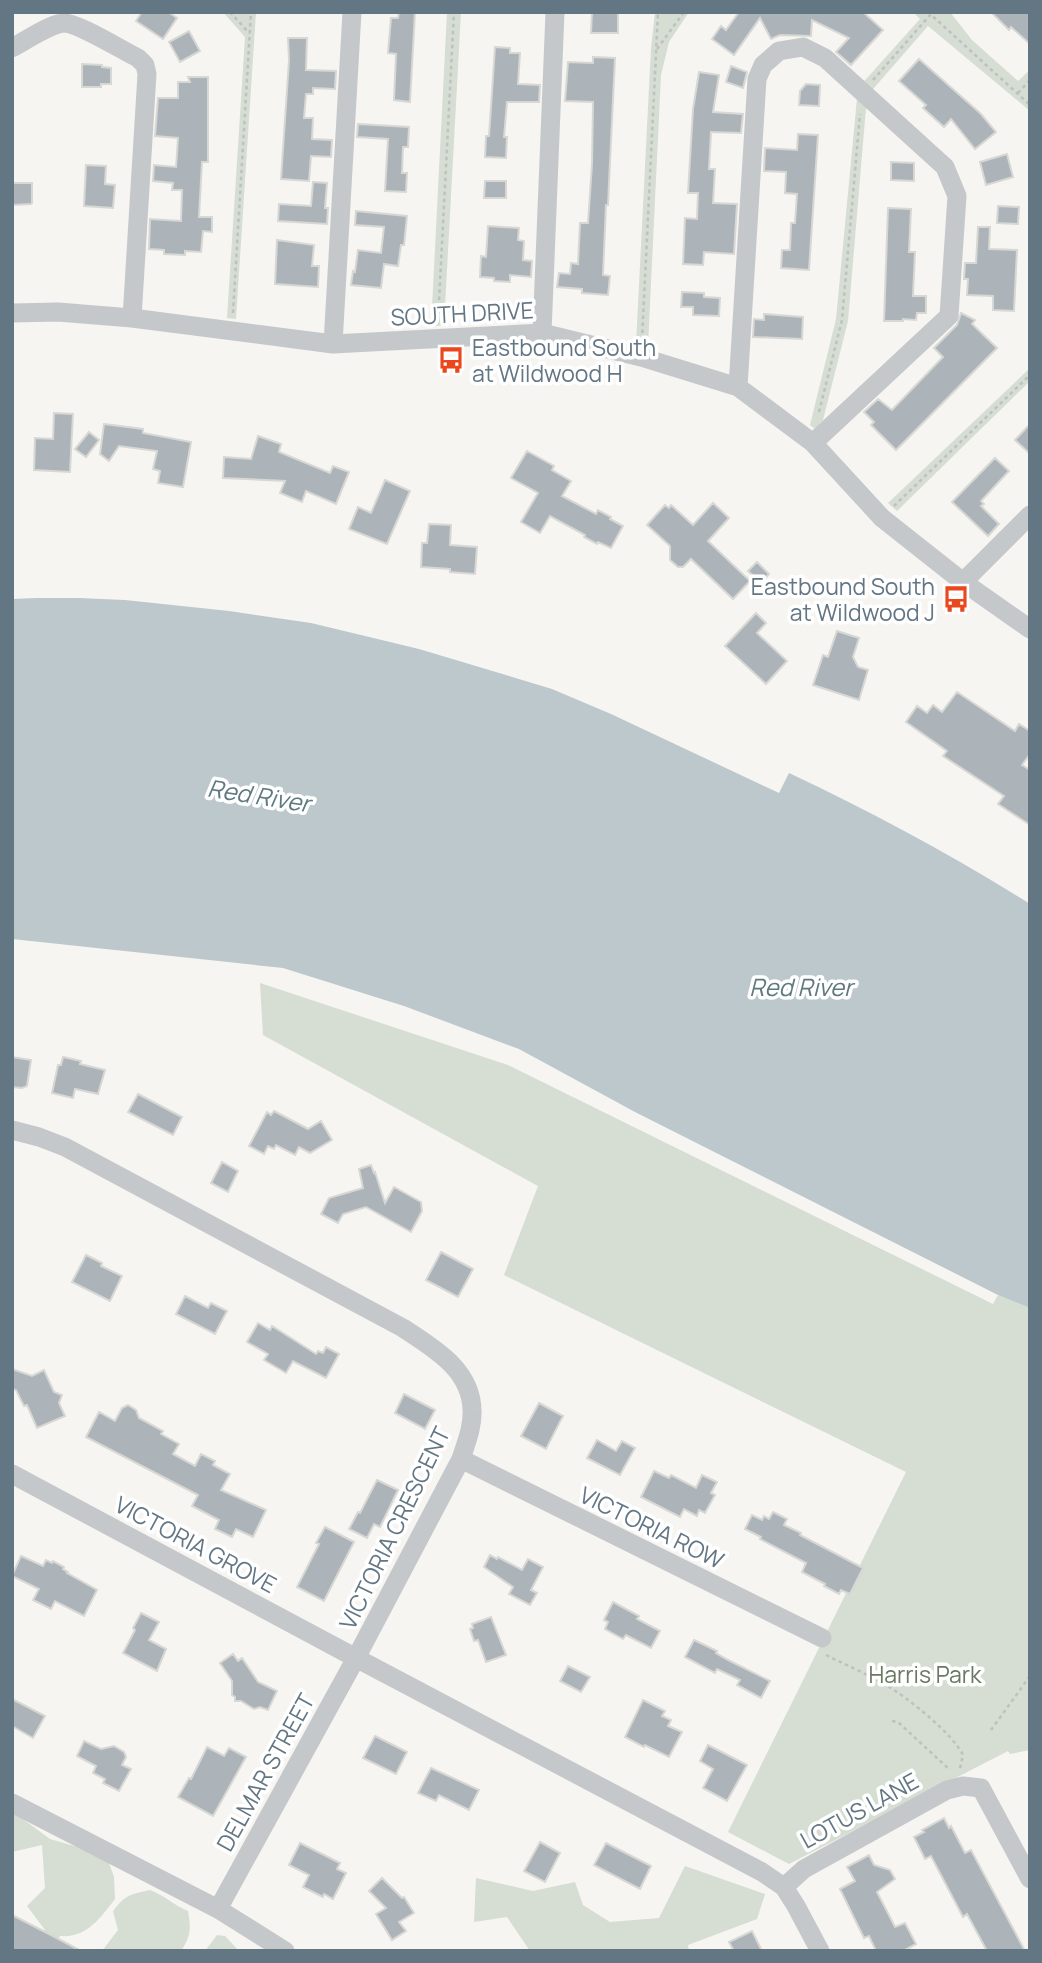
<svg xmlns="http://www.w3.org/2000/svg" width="1042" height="1963" viewBox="0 0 1042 1963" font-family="Manrope,sans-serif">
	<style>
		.green { fill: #d6ddd2 }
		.water { fill: #bcc8cc }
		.building { fill: #acb4b9; stroke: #d7d7d4; stroke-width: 2 }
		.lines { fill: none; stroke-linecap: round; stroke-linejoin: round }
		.path { stroke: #bec0c2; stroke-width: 2.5; stroke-dasharray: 3.5 3.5; stroke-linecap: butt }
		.minor { stroke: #c5c8cb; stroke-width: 19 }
		.labels { text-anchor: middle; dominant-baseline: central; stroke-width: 7; stroke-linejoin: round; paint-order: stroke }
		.street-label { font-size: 23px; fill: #637684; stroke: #fff }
		.poi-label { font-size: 23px; fill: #637684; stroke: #fff; text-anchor: start }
		.park-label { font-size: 23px; fill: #687b62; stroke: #fff }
		.water-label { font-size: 24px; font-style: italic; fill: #5f7981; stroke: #fff }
	</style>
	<rect width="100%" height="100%" fill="#f6f5f1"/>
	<path class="green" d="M223 12H256L236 319 227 318 245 37Z
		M447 12H461L444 325 431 327Z
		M655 12H689L669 42 661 75 648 346 636 344 651 48Z
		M913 12H950L972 40 1018 81 1030 70V111L928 26 867 96 848 321 823 420 815 429 810 425 836 319 858 88 920 19Z
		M1030 368V381L897 511 888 503Z
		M260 983 508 1065 993 1304 998 1295 1030 1308V1750L1010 1754 1008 1751 789 1864 728 1832 906 1472 504 1275 538 1186 263 1035Z
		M12 1811 50 1839 81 1848 108 1860 114 1877 115 1899C100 1918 87 1938 60 1936L52 1951H41L45 1930 27 1906 45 1888 42 1845 12 1852Z
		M685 1866 765 1894 757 1919 688 1945 689 1951H530L507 1917 474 1922 476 1878 533 1891 575 1882 583 1905 610 1922 659 1918Z
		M150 1890C164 1895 175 1906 188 1911 191 1928 191 1936 181 1951H102L118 1930 113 1911C125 1895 131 1894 150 1890Z
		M217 1935 225 1936 239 1951H205Z"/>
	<path class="water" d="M37 598H79L125 600 229 611 311 623 419 649 552 689 611 714 779 793 789 773C872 812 952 855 1030 904V1308L998 1295 635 1112 519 1049 404 1006 283 968 12 939V599Z"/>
	<path class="building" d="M142 12H168L177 18 163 39 136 21Z
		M399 12H415L410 102 394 100 396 54 388 53 391 18H398Z
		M592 12H618V33H591Z
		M739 12H863L883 30 851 65 836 52 849 38 812 20 811 36 780 35 771 39 760 18 734 55 712 39 721 26 726 30Z
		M991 12H1030V44L1011 27 1009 30Z
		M189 31 200 51 180 62 169 42Z
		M288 38H307L306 70 336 71 335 89 313 88V94H306L304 118H313L312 139 332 140 331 157 311 156 309 181 281 179 289 60Z
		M495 47 510 48V53H520L518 84 540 85 539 102H507L504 137H507L506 158 485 157 486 136H489Z
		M593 57 615 58 609 183 608 205H606L603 275 610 276 608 295 582 293V289L557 287 559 273 570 274 571 263 578 264 580 223H588L592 164 593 102 565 101 568 62 593 63Z
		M919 59 981 114 996 132 975 149 951 119 944 127 923 108 926 105 899 81Z
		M82 64 102 65V67L111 68V84H101V87H82Z
		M731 66 747 72 743 88 726 82Z
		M699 72 719 75 713 112 743 114 741 133 711 132 709 169H715L713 203 737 204 734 254 704 252 703 265 683 264 685 218 697 219 698 193H688L693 109Z
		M188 77H208V162H202L199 217H212V232L203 231 201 252 185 251V255L164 254V250L149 249 150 219 181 221 182 190H172L173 183 153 181 154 165 176 167 178 138 155 136 158 98H178V82H190Z
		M806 84 820 85 819 106 799 105 800 91Z
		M358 124 409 127 408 147H403L402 173H407L406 192 385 191 388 139 357 137Z
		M798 134 818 135 809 270 781 268 782 250H790L791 223H795L797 194 785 193 786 172 764 171 765 148 797 150Z
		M1007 154 1013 177 986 185 980 162Z
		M891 162 914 163V181L891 180Z
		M86 165 106 166 105 184 115 185 113 208 84 206Z
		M485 181H506V198H484Z
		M313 182 327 183 325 208H328L327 224 278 221 279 204 311 206Z
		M12 183H32V203L31 204 12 205Z
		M998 206 1019 207 1018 224 997 223Z
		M888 208 911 209 909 252H915L913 296H926V313H917L916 320 903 319V321H884Z
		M356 211 407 216 404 245H401L398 266 384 264 381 288 351 285 353 271 355 272 358 250 381 253 384 227 355 225Z
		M488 226 519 228 518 240 524 241 523 260 532 261 531 277 510 275V282L494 281V278L480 277 481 256 486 257Z
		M978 227H990L989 249 1017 250 1014 311 993 310V296L967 295 968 279H964L965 263H976Z
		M277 240 314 245 312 266H319L318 287 275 284Z
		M682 292 704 293V297L720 298 719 316 693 315V307H681Z
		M961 313 975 320 972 324 997 348 896 450 871 425 874 422 864 412 878 399 892 410 943 357 934 348 957 325Z
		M764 314 803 317 802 339 753 337 754 319 764 320Z
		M54 413 73 414 70 472 34 470 35 438 53 439Z
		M104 424 143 429V433L191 442 183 487 158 483 160 471 153 469 157 451 119 446 109 461 100 454Z
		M1030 424V454L1015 440Z
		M89 432 99 440 86 457 75 449Z
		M258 436 281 444 279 452 330 473 333 466 349 472 336 504 306 491 302 502 280 493 285 481 223 478 224 457 251 459Z
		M527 451 554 466 552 470 571 481 562 496 596 514 598 510 611 517 610 519 623 526 611 548 598 542 597 544 584 537 585 535 550 516 540 533 521 522 538 493 511 478Z
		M995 458 1009 471 981 501 984 504 981 506 999 524 988 536 952 502Z
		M385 480 410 491 387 544 349 529 358 507 371 513Z
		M713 503 729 518 708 541 750 581 733 599 691 559 683 567H678L670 560V546L647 525 665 505 669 508 671 505 693 525Z
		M429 524 451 525 450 545 477 547 475 574 450 572V569L421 567 422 543H427Z
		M757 562 769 574 761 583 748 571Z
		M756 613 766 623 757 633 787 661 766 684 725 646Z
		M837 631 859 638 853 657 858 667 868 670 859 700 813 685 823 655 828 657Z
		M957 692 1015 731 1019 724 1030 731V754L1022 765 1030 770V825L998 804 1004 796 943 756 947 751 906 722 917 706 927 713 933 705 942 712Z
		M12 1057 31 1060 27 1086 22 1088 12 1087Z
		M63 1057 81 1061 80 1064 105 1070 98 1094 75 1089 73 1098 52 1093 58 1065H61Z
		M138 1094 182 1117 173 1135 128 1112Z
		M274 1111 308 1129 321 1121 332 1140 310 1153 299 1147 295 1155 276 1145 274 1149 268 1146 264 1154 249 1146 267 1112 271 1115Z
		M222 1162 238 1171 228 1192 211 1183Z
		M371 1165 374 1173 375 1172 385 1203 394 1187 421 1202 422 1211 411 1232 366 1207 343 1214 338 1223 321 1214 329 1198 363 1188 359 1169Z
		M441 1252 473 1269 458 1297 426 1280Z
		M86 1255 102 1263 101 1266 122 1276 110 1301 72 1282Z
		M185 1296 208 1308 211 1303 227 1311 215 1334 176 1314Z
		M258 1323 270 1330 272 1326 316 1354 318 1351 323 1353 326 1347 339 1354 326 1378 293 1361 286 1373 264 1360 268 1354 247 1342Z
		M12 1369 32 1376 44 1370 54 1392 62 1395 59 1403 65 1416 37 1428 27 1405 24 1406 16 1390 12 1389Z
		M404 1394 435 1410 425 1429 395 1413Z
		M539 1403 563 1416 546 1449 521 1436Z
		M128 1405 136 1410 139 1418 163 1431 161 1434 179 1444 173 1454 195 1466 201 1454 215 1461 213 1465 230 1474 221 1490 266 1510 253 1537 236 1529 232 1537 215 1529 219 1520 192 1506 198 1495 86 1437 99 1412 115 1421 122 1408Z
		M597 1440 616 1451 622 1441 635 1448 620 1475 587 1458Z
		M654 1471 669 1478 671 1475 696 1488 702 1475 717 1482 711 1493 715 1495 705 1513 699 1510 697 1516 684 1509 680 1517 641 1497Z
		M377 1480 398 1490 380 1527 374 1524 367 1538 349 1529 358 1512 360 1513Z
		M773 1512 787 1519 784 1525 801 1533 800 1535 863 1568 850 1594 841 1590 839 1594 824 1586 825 1584 802 1572 806 1563 760 1539 761 1537 745 1529 752 1515 762 1520 764 1516 769 1519Z
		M325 1527 354 1542 324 1601 297 1587 319 1544 316 1543Z
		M490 1555 497 1559 498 1557 522 1570 528 1559 543 1567 531 1590 537 1593 530 1605 509 1594 513 1587 484 1567Z
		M21 1556 43 1566 46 1560 52 1563 53 1561 64 1567 63 1569 68 1572 67 1573 97 1590 84 1616 55 1601 51 1609 33 1600 39 1589 12 1576Z
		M613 1602 639 1616 637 1619 660 1631 651 1648 626 1635 623 1639 605 1629 608 1622 604 1620Z
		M141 1613 159 1622 149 1640 166 1649 157 1671 123 1653 135 1630 133 1628Z
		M491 1617 506 1655 486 1662 478 1640 474 1641 470 1629 473 1628 472 1624Z
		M694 1640 717 1651 716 1653 728 1660 770 1681 761 1698 737 1685 740 1680 717 1669 715 1673 685 1657Z
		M233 1654 238 1661 242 1658 258 1682 277 1691 268 1710 260 1707 254 1709 241 1701H235V1697L232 1695V1681L220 1663Z
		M568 1666 590 1677 581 1692 560 1681Z
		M12 1699 45 1716 33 1738 12 1726Z
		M643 1700 665 1711 662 1716 671 1720 668 1726 682 1732 669 1757 645 1745 644 1747 625 1737Z
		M375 1736 407 1752 396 1774 363 1758Z
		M84 1741 101 1749 114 1746 124 1752 126 1757 122 1765 131 1769 119 1791 103 1783 105 1779 93 1773 96 1766 77 1756Z
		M708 1745 747 1765 727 1801 703 1788 713 1769 700 1761Z
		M207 1747 224 1756 229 1748 246 1757 213 1816 178 1797 189 1778 191 1779Z
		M431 1768 479 1790 469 1810 439 1795 436 1801 418 1793Z
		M944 1818 949 1828 951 1826 965 1853 971 1850 1025 1951H987L967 1914 963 1917 931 1856 925 1859 914 1837 924 1832 922 1830Z
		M540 1842 560 1853 545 1882 524 1871Z
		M300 1843 340 1863 337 1869 346 1873 333 1899 324 1894 323 1897 303 1887 309 1875 289 1865Z
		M606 1843 651 1866 640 1889 594 1865Z
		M869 1855 874 1865 890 1870 895 1879 877 1892 895 1927 905 1923 916 1944 903 1951H876L869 1936 864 1938 840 1889 855 1881 847 1867Z
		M382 1878 402 1898 404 1897 414 1913 399 1922 406 1931 392 1940 376 1914 386 1908 369 1891Z
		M12 1915 51 1935 81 1951H12Z
		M752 1931 762 1951H734L729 1942Z"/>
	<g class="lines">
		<path class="path" d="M230 12 249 33
			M928 12 1030 105
			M657 49 684 12
			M873 80 931 14
			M1018 93 1030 80
			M233 313 251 12
			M438 321 454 12
			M642 340 658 12
			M819 412 842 320 860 114
			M894 506 1030 375
			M826 1655C846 1665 867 1674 886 1685 907 1697 953 1734 963 1755L960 1768
			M892 1721 898 1722 950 1770
			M991 1730 1030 1676"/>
		<path class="minor" d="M12 48C25 41 48 25 63 23 77 22 123 51 138 58L145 65 147 74 132 318
			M12 313 58 312 132 318 333 344 542 333 641 357 738 387 813 443 882 518 963 582 1030 629
			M542 333 555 12
			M333 344 352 12
			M738 387 757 79 763 65 779 51 803 47 825 58 945 167 957 196 949 316 813 443
			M963 582 1030 515
			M12 1130 39 1137 65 1147 403 1328C433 1348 471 1369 472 1410 473 1427 466 1443 461 1459L356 1658 762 1872 784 1887 796 1906 820 1951
			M461 1459 822 1638
			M12 1474 356 1658 218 1909
			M12 1803 218 1909 285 1951
			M784 1887 804 1869 947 1790 963 1786 981 1788 1030 1879"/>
	</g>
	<defs>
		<symbol id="bus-bare" viewBox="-9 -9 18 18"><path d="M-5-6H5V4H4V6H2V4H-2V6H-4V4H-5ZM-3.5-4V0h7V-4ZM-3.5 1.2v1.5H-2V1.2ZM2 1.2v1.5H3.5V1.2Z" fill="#ea471c" stroke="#fff" stroke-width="2.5" paint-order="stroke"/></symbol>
	</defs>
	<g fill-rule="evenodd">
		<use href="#bus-bare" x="432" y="341" width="38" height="38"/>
		<use href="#bus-bare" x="937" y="580" width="38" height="38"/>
	</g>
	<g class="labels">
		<g class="street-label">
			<text transform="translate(462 313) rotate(-3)">SOUTH DRIVE</text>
			<text transform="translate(652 1527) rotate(26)">VICTORIA ROW</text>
			<text transform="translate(394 1528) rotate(-64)">VICTORIA CRESCENT</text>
			<text transform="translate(196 1544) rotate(28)">VICTORIA GROVE</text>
			<text transform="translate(265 1772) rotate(-61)">DELMAR STREET</text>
			<text transform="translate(859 1810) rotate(-29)">LOTUS LANE</text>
		</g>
		<g class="poi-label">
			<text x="472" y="347">Eastbound South<tspan x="472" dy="26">at Wildwood H</tspan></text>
			<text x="935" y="586" text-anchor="end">Eastbound South<tspan x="935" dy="26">at Wildwood J</tspan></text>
		</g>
		<g class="park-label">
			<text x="925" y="1674">Harris Park</text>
		</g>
		<g class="water-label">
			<text transform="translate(259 795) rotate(9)">Red River</text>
			<text x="801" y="986">Red River</text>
		</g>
	</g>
	<rect width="1042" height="1963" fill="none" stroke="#637684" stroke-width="28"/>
</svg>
